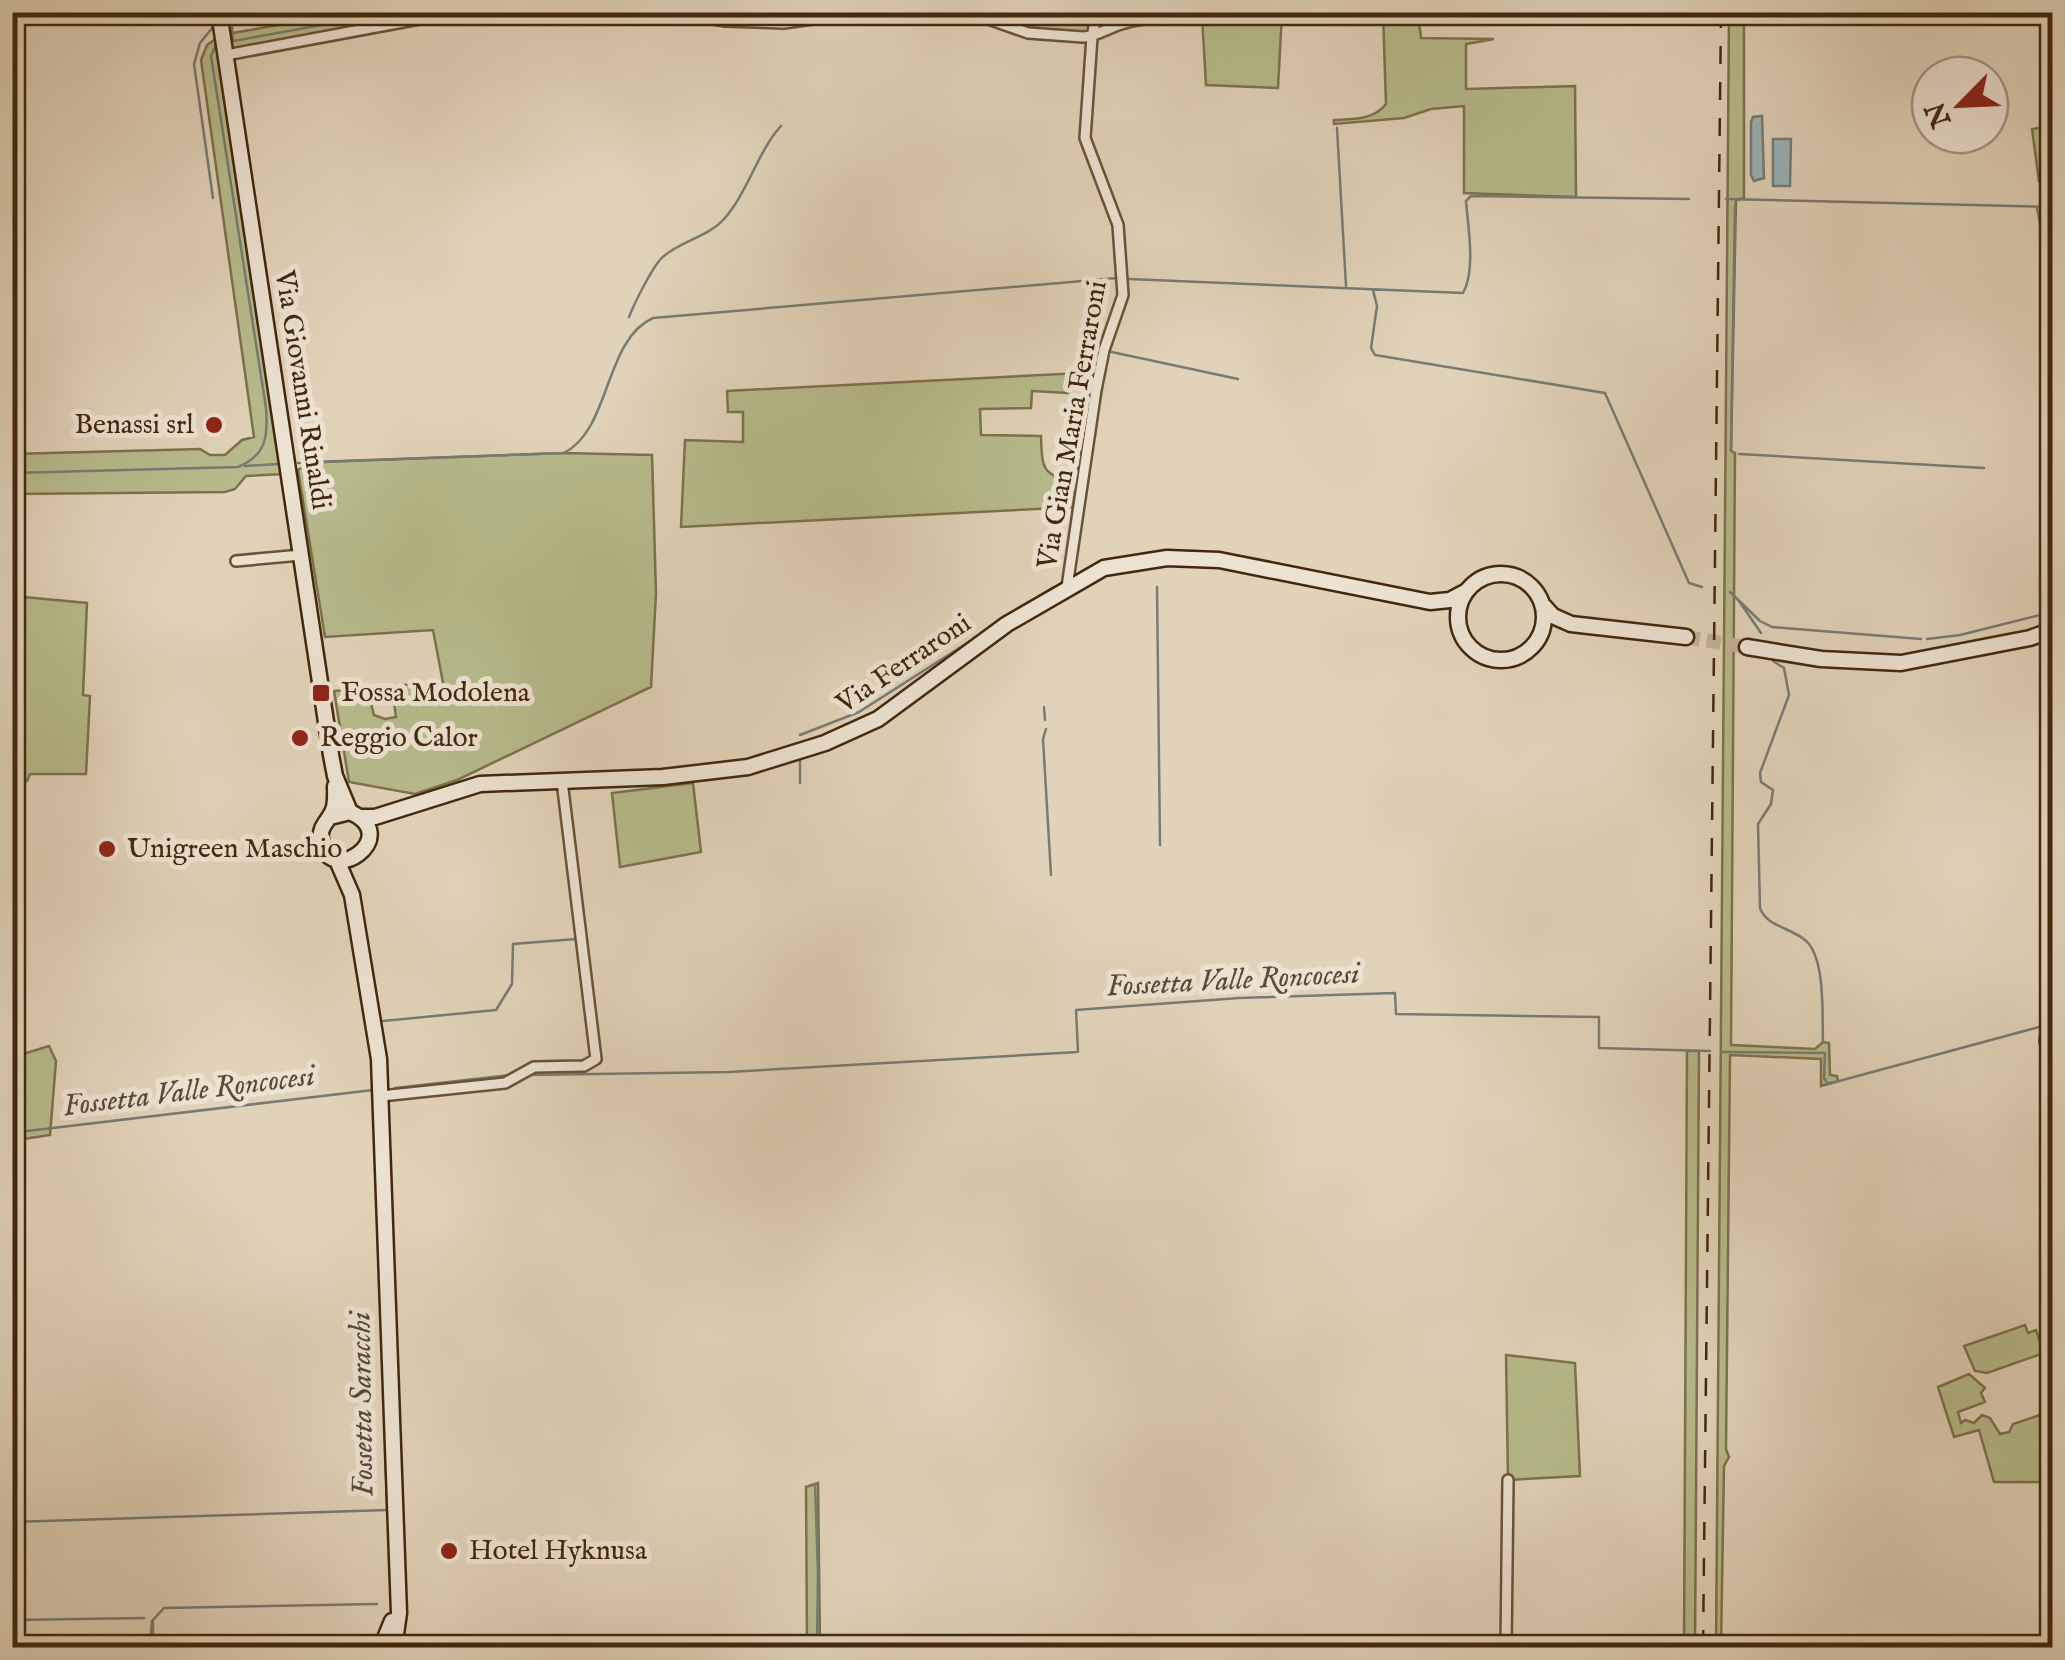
<svg xmlns="http://www.w3.org/2000/svg" width="2065" height="1660" viewBox="0 0 2065 1660" font-family="'IM FELL English',serif">
	<style>
		.green { fill: #b7bb8c; stroke: #7d724c; stroke-width: 2.5 }
		.water { fill: #9ab4bb; stroke: #777c75; stroke-width: 2.5 }
		.lines { fill: none; stroke-linecap: round; stroke-linejoin: round }
		.stream { stroke: #777c75; stroke-width: 2.5 }
		.secondary-tunnel { stroke: #c1b196; stroke-width: 14; stroke-dasharray: 14 7; stroke-linecap: butt }
		.street-casing { stroke: #6a5337; stroke-width: 14 }
		.secondary-casing { stroke: #43280c; stroke-width: 19 }
		.street { stroke: #ece2d2; stroke-width: 9 }
		.secondary { stroke: #ece2d2; stroke-width: 14 }
		.rail { stroke: #43280c; stroke-width: 2.5; stroke-dasharray: 18 18; stroke-linecap: butt }
		.poi-dot { fill: #8f2418; stroke: #ece2d2; stroke-width: 4 }
		.labels { text-anchor: middle; dominant-baseline: central; stroke-width: 10; stroke-linejoin: round; paint-order: stroke }
		.street-label { font-size: 28px; fill: #43280c; stroke: #ece2d2 }
		.poi-label { font-size: 28px; fill: #43280c; stroke: #ece2d2; text-anchor: start }
		.water-label { font-size: 30px; font-style: italic; fill: #594b38; stroke: #ece2d2 }
	</style>
	<rect width="100%" height="100%" fill="#e1d3b9"/>
	<filter id="stains"><feTurbulence type="fractalNoise" baseFrequency=".002" numOctaves="4"/><feColorMatrix values="0 0 0 0 .2 0 0 0 0 .09 0 0 0 0 .02 0 0 0 .5 -.17"/></filter>
	<radialGradient id="worn" r=".72"><stop offset=".6" stop-color="#630" stop-opacity="0"/><stop offset="1" stop-color="#630" stop-opacity=".3"/></radialGradient>
	<path class="green" d="M1240 12 1282 13 1278 88 1206 85 1202 16Z
		M1744 12V198L1736 200 1731 451 1735 453 1731 1045 1815 1049 1823 1042 1829 1043 1830 1075 1837 1076 1838 1081 1821 1086V1059L1730 1055 1726 1449 1729 1457 1724 1466 1721 1647 1716 1648 1729 13Z
		M349 13H451L231 50 227 34Z
		M1008 13H1097L1092 37 1005 26Z
		M1383 13H1418L1421 38 1494 39 1466 44V89L1575 86 1576 197 1464 193V106L1431 109 1404 118 1334 124V120C1353 119 1374 120 1386 104Z
		M218 37 284 474 246 476 235 489 225 492 13 494 12 454 200 449 210 455H225L242 440 254 437 201 60 207 45Z
		M2052 126V179L2039 181 2032 129Z
		M1100 372 1096 390 1071 387 1068 393 1032 391 1031 408 980 409 981 435 1041 436C1042 475 1044 473 1080 485L1077 507 681 527 685 440 743 442V412H728L727 391Z
		M564 453 652 455 656 593 651 687 457 780 415 794 349 782 334 691 367 688 374 715 385 719 396 717 392 686 417 684 444 688 433 630 325 637 298 470 313 462Z
		M13 596 87 603 83 695 90 696 86 774H30L27 781H13Z
		M693 783 701 852 620 867 612 793Z
		M49 1046 56 1061 50 1135 24 1139 13 1150V1057Z
		M1687 1051H1699L1695 1648 1684 1647Z
		M2025 1325 2028 1333 2036 1330 2044 1353 1987 1373 1975 1371 1964 1346Z
		M1506 1355 1575 1363 1580 1476 1508 1480Z
		M1969 1374 1985 1388 1981 1393 1985 1402 1958 1412 1961 1423 1965 1420 1974 1423 1982 1415 1990 1418 2000 1434 2009 1432 2013 1424 2052 1411V1482H1994L1979 1430 1954 1437 1938 1387Z
		M818 1483 820 1647H807L806 1487Z"/>
	<path class="water" d="M1762 116 1764 178 1754 181 1751 175V122L1753 117Z
		M1773 139H1791L1790 186H1773Z"/>
	<g class="lines">
		<path class="stream" d="M210 12 213 27 200 43 194 64 213 198
			M231 12 233 40
			M322 18 323 12
			M228 42 394 12
			M1084 87 1086 47
			M1337 128 1346 286
			M1081 140 1100 188
			M1726 199 2051 207 2044 129
			M2037 208 2052 283
			M1129 279 1463 293C1476 270 1468 227 1466 201L1471 196 1689 199
			M1373 290 1377 306 1371 348 1375 355 1605 393 1689 583 1702 587
			M629 317C634 304 654 263 664 256 681 241 708 237 724 219 748 192 758 151 781 126
			M1107 351 1238 379
			M1735 453 1731 451 1735 206
			M1739 454 1984 468
			M298 463 564 453C611 429 604 340 653 318L1117 278
			M245 466 278 464
			M12 473 238 467C267 455 268 435 266 408L211 56 216 45
			M1071 507 1091 396
			M1157 587 1160 845
			M1730 592 1760 621 1772 627 1921 639
			M1739 601 1761 633
			M1025 605 1054 587
			M1927 639 1960 635 2052 612
			M1773 661 1784 668 1789 695 1760 773 1761 782 1773 790 1771 804 1758 824 1760 908C1766 926 1791 928 1805 940 1826 957 1822 1016 1823 1042
			M1044 707 1045 720
			M1046 729 1043 739 1051 875
			M800 735 859 712 989 629
			M800 755V783
			M2052 952C2043 1005 2033 1041 2052 1094
			M383 1021 496 1010 512 984 513 944 576 939
			M1722 1052 1825 1053 1824 1078 1828 1084 2039 1027
			M528 1075 729 1072 1078 1052 1076 1010 1239 998 1395 993 1396 1014 1599 1017V1048L1710 1051
			M395 1088 510 1075
			M12 1138 19 1132 373 1090
			M815 1484 818 1574 817 1648
			M12 1522 387 1510 383 1361
			M12 1620 144 1618
			M150 1648 152 1621 164 1608 377 1604
			M153 1648V1622"/>
		<path class="secondary-tunnel" d="M1686 637 1747 647"/>
		<defs>
			<path id="street" d="M671 12 725 21 784 23 863 12
				M968 12 1028 33 1083 37C1097 37 1112 25 1128 22 1164 14 1203 16 1240 12
				M226 55 457 12
				M236 561 301 555
				M1067 587 1096 390 1104 350 1123 295 1118 225 1085 138 1092 37 1097 12
				M2052 988 2045 1041 2052 1078
				M381 1096 505 1083 534 1067 584 1066 596 1059 562 781
				M1506 1648 1508 1480"/>
			<path id="secondary" d="M219 12 331 755 335 776 350 812
				M1458 617a43 43 0 1 1 86 0a43 43 0 1 1-86 0Z
				M1544 606 1553 616 1571 624 1686 637
				M1747 647 1821 659 1901 663 2030 638 2052 630
				M330 817 350 812C405 836 328 890 321 839 319 826 329 821 333 810 336 803 335 794 335 786
				M360 817H375L480 784 663 777 748 767 825 743 878 719 1007 624 1104 568 1167 558 1219 560 1430 602 1450 600 1467 591
				M336 858 352 895 379 1059 399 1613 394 1648
				M381 1648 392 1621"/>
		</defs>
		<use href="#street" class="street-casing"/>
		<use href="#secondary" class="secondary-casing"/>
		<use href="#street" class="street"/>
		<use href="#secondary" class="secondary"/>
		<path class="rail" d="M1703 1648 1721 12"/>
	</g>
	<g class="poi-dot">
		<circle cx="214" cy="425" r="10"/>
		<rect x="311" y="683" width="20" height="20" rx="5"/>
		<circle cx="300" cy="738" r="10"/>
		<circle cx="107" cy="849" r="10"/>
		<circle cx="449" cy="1551" r="10"/>
	</g>
	<g class="labels">
		<g class="street-label">
			<text transform="translate(302 390) rotate(81)">Via Giovanni Rinaldi</text>
			<text transform="translate(1073 425) rotate(-80)">Via Gian Maria Ferraroni</text>
			<text transform="translate(904 664) rotate(-34)">Via Ferraroni</text>
		</g>
		<g class="poi-label">
			<text x="194" y="425" text-anchor="end">Benassi srl</text>
			<text x="341" y="693">Fossa Modolena</text>
			<text x="320" y="738">Reggio Calor</text>
			<text x="127" y="849">Unigreen Maschio</text>
			<text x="469" y="1551">Hotel Hyknusa</text>
		</g>
		<g class="water-label">
			<text transform="translate(1233 981) rotate(-3)">Fossetta Valle Roncocesi</text>
			<text transform="translate(189 1092) rotate(-7)">Fossetta Valle Roncocesi</text>
			<text transform="translate(363 1404) rotate(-91)">Fossetta Saracchi</text>
		</g>
	</g>
	<rect width="2065" height="1660" fill="none" stroke="#e1d3b9" stroke-width="50"/>
	<rect x="15" y="15" width="2035" height="1630" fill="none" stroke="#43280c" stroke-width="5"/>
	<rect x="25" y="25" width="2015" height="1610" fill="none" stroke="#43280c" stroke-width="2.5"/>
	<g transform="translate(1960 105) rotate(246)"><circle r="48" fill="#ece2d2" stroke="#a89883" stroke-width="2.5"/>
	<path d="M0-8L18 38L0 25L-18 38Z" fill="#8f2418"/>
	<text y="-15" font-size="28" font-weight="bold" text-anchor="middle" fill="#43280c">N</text>
	</g>
	<rect width="100%" height="100%" filter="url(#stains)"/>
	<rect width="100%" height="100%" fill="url(#worn)"/>
</svg>
